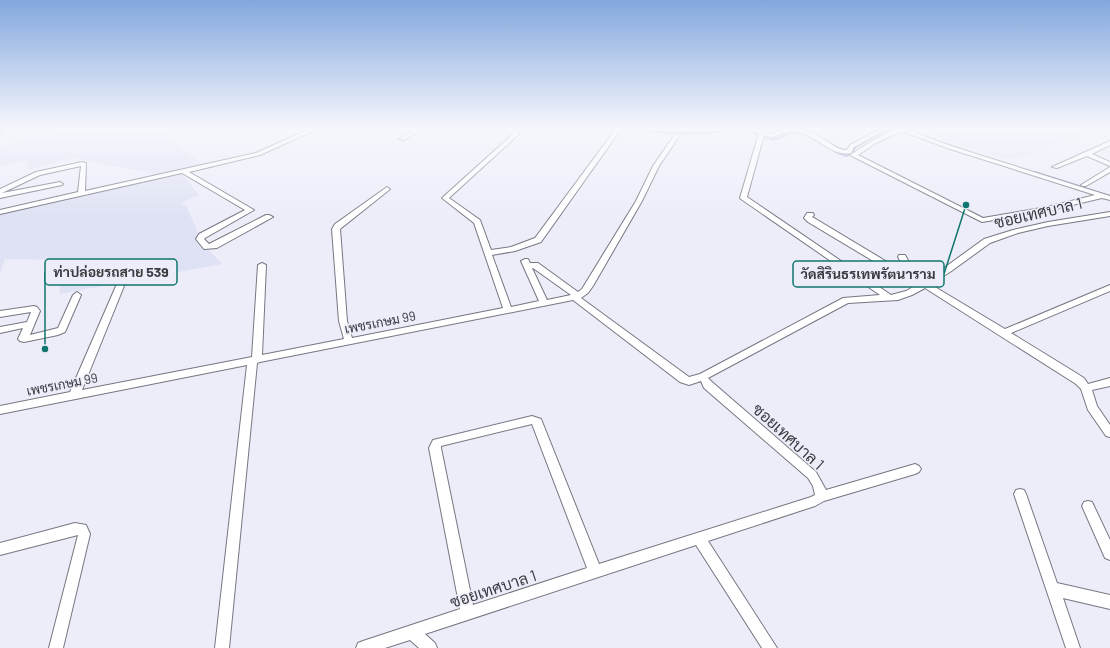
<svg xmlns="http://www.w3.org/2000/svg" width="1110" height="648" viewBox="0 0 1110 648" font-family="Barlow,Sarabun,sans-serif">
	<style>
		.built { fill: #dfe2f4 }
		.lines { fill: none; stroke-linecap: round; stroke-linejoin: round }
		.canal { fill: #8d93cf; fill-rule: evenodd }
		.minor-casing { stroke: #757781; stroke-width: 2 }
		.major-casing { stroke: #cccccd; stroke-width: 2 }
		.minor { fill: #fff; fill-rule: evenodd }
		.major { fill: #a9bf93; fill-rule: evenodd }
		.labels { text-anchor: middle; dominant-baseline: central; stroke-width: 3.5; stroke-linejoin: round; paint-order: stroke }
		.street-label { font-size: 13px; fill: #3b3b40; stroke: #ecedf9 }
		.near-street-label { font-size: 16px; fill: #3b3b40; stroke: #ecedf9 }
		.leader { fill: none; stroke: #0f766e; stroke-width: 1.5 }
		.callout-dot { fill: #0f766e; stroke: #ecedf9; stroke-width: 1.5 }
		.callout { fill: #ecedf9; stroke: #0f766e; stroke-width: 1.5 }
		.callout-label { font-size: 14px; text-anchor: middle; font-weight: bold; fill: #3b3b40 }
	</style>
	<rect width="100%" height="100%" fill="#ecedf9"/>
	<path class="built" d="M85 128H204L168 136 203 166 155 177 151 173 72 158 28 170 27 160 0 166V146Z
		M939 128H1107L1009 160 922 133Z
		M182 174 199 195 181 203 187 207 202 243 222 264 59 294 66 260 5 259 0 274V212Z"/>
	<g class="lines">
		<path class="canal" d="M618 128C628 127 638 129 648 130 663 131 679 132 694 132 710 132 727 127 742 128 753 129 761 136 771 138 782 139 786 128 803 132 819 137 830 149 846 155L849 153 853 146 888 128H892L856 148 852 155 846 157C829 152 816 138 800 134 788 131 782 142 771 140 760 139 752 131 742 130 730 129 717 134 705 134 677 136 648 132 620 129Z
			M903 128H907L923 135 920 136Z
			M942 142H944L973 152 970 153 942 144Z
			M1031 171H1035L1110 195V197L1031 173Z"/>
		<defs>
			<path id="minor" d="M312 128H319L260 155 189 172 254 210 205 238 204 239 209 244 266 215H269L273 217 217 248 204 249 196 239 199 234 245 210 182 173 0 214V210L78 192 81 166 40 175 2 193 60 182 63 184 62 185 0 198V189L36 172 82 162 86 163 85 191 256 153Z
				M417 128H424L404 140 399 139Z
				M508 128H514L512 130 518 132 519 134 449 198 480 220 491 250 511 247 535 238 612 134 615 129 614 128 621 129 541 242 515 251 492 255 511 307 539 301 521 261 525 259H528L530 263H538L578 292 582 289 636 201 653 166 675 134H679L680 135 659 166 642 201 593 286 588 293 581 298 689 377 700 374 843 298 880 295 741 199 740 198 759 133 748 129 747 128H754L771 134C790 125 807 128 825 140 831 144 838 150 847 150L850 145 882 128H889L854 147 851 153C828 158 812 127 786 132 781 133 776 136 771 138L764 135 747 197 891 295 906 291 915 286 808 222 804 218 807 213H813L814 215 812 217 814 218 897 268 902 264 898 257 899 255H905L910 264 903 271 921 282 944 268 984 239 1013 230 1048 222 1110 212V216L1048 226 1018 233 990 243 950 272 930 284 1005 329 1110 285V291L1011 333 1068 368 1084 378 1088 384 1110 378V386L1092 390 1097 406 1110 425V437L1106 436 1088 410 1081 389 1076 384 925 288 912 295 898 300 848 303 708 378 712 382 816 472 826 490 915 464 919 466 921 469 919 472 915 474 824 501 815 506 708 541 777 648H762L696 545 425 634 435 643 437 648H419L410 640 385 648H356L358 643 363 641 460 609 429 448 433 440 532 416 541 419 599 564 811 497 815 495 813 486 808 478 704 388 701 381 689 385 680 382 573 300 260 362 257 363 229 648H215L247 365 0 414V406L70 392 116 286 120 283 124 286 82 390 252 357 258 265 262 263 266 265 262 355 344 339 339 321 332 229 335 224 387 187 390 189 389 190 340 229 347 321 352 338 503 308 474 223 442 198 513 134 505 130ZM532 268H533L571 295 547 300ZM532 424 587 568 473 605 441 448V446Z
				M635 128H736L733 130 699 132 638 130Z
				M896 128H903L951 146 1110 196V200L1102 198 1047 211 982 222 850 155 872 141ZM902 131 947 148 1095 195 1047 207 983 218 858 155 876 143Z
				M1110 141V145L1092 154 1110 162V166L1087 156 1057 168 1052 167Z
				M1110 167V172L1086 186H1082L1081 185Z
				M77 292 81 295 65 332 58 335 24 342 20 341 18 339 23 328 0 333V327L27 322 31 312 0 317V311L34 306 37 307 40 311 30 335 58 328 73 295Z
				M1020 489 1024 490 1026 494 1057 583 1110 595V609L1063 598 1080 648H1066L1014 494 1016 490Z
				M1088 501 1092 502 1110 540V560L1105 558 1082 506 1084 502Z
				M75 523 86 525 90 534 63 648H49L78 535 0 555V543Z"/>
			<path id="major" d="M2 128H10L0 136V130Z"/>
		</defs>
		<use href="#minor" class="minor-casing"/>
		<use href="#major" class="major-casing"/>
		<use href="#minor" class="minor"/>
		<use href="#major" class="major"/>
	</g>
	<linearGradient id="sky" x2="0" y2="1"><stop stop-color="#83a7de"/><stop offset="0.59" stop-color="#f6f7fc"/><stop offset="1" stop-color="#f6f7fc" stop-opacity="0"/></linearGradient>
	<rect width="1110" height="218" fill="url(#sky)"/>
	<g class="labels">
		<g class="street-label">
			<text transform="translate(380 322) rotate(-11)">เพชรเกษม 99</text>
			<text transform="translate(62 384) rotate(-11)">เพชรเกษม 99</text>
		</g>
		<g class="near-street-label">
			<text transform="translate(1038 212) rotate(-13)">ซอยเทศบาล 1</text>
			<text transform="translate(789 436) rotate(42)">ซอยเทศบาล 1</text>
			<text transform="translate(493 588) rotate(-18)">ซอยเทศบาล 1</text>
		</g>
	</g>
	<path class="leader" d="M45 349L45 272M966 205L944 274"/>
	<g class="callout-dot">
		<circle cx="45" cy="349" r="4"/>
		<circle cx="966" cy="205" r="4"/>
	</g>
	<g class="callout">
		<rect x="45" y="259" width="132" height="26" rx="4"/>
		<rect x="793" y="261" width="151" height="26" rx="4"/>
	</g>
	<g class="callout-label">
		<text x="111" y="277">ท่าปล่อยรถสาย 539</text>
		<text x="868" y="279">วัดสิรินธรเทพรัตนาราม</text>
	</g>
</svg>
